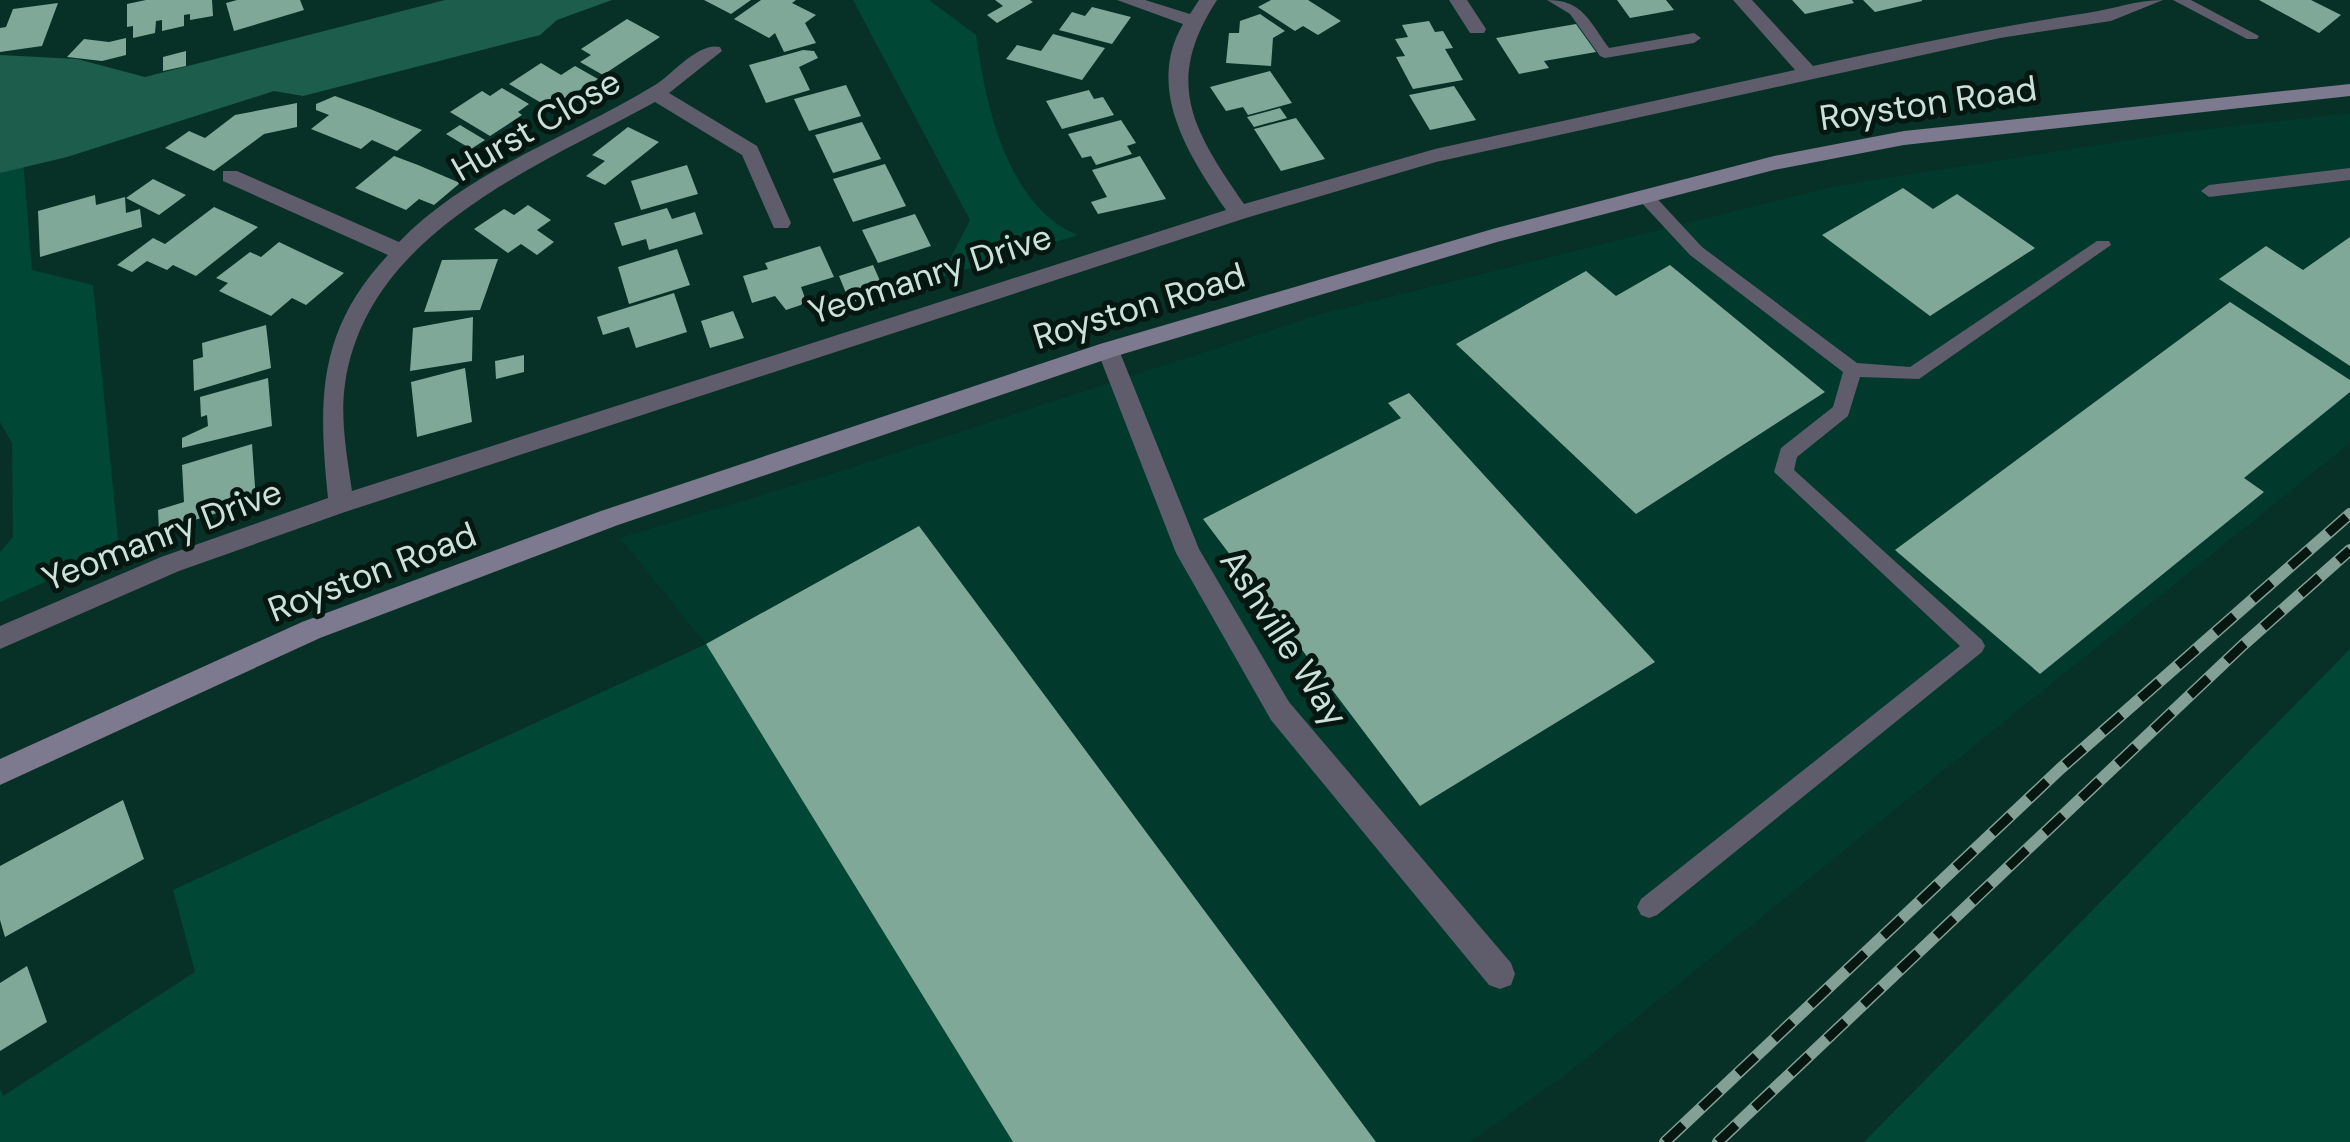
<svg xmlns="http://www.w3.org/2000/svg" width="2350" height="1142" viewBox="0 0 2350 1142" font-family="'DM Sans',sans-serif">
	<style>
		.built { fill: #013a2c }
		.green { fill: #004736 }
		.forest { fill: #1d5d4b }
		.building { fill: #7fa899 }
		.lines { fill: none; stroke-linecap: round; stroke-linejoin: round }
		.service { fill: #5f5c6b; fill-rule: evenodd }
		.minor { fill: #5f5c6b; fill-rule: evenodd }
		.secondary { fill: #7d798f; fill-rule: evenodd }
		.rail-casing { stroke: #83a096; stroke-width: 12 }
		.rail { stroke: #061611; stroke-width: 9; stroke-dasharray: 25; stroke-linecap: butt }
		.labels { text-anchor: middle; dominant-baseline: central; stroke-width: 10; stroke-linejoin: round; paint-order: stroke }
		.street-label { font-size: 35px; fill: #cce1d9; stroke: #061611 }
	</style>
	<rect width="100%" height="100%" fill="#073126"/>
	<path class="built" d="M2350 113V443L1568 1073 1470 1142H1013L706 644 620 538 825 476 1321 314 1836 186 2181 132Z"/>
	<path class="green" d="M853 0H929L976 35C985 103 1007 207 1078 235L941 277 970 220Z
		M0 59 15 61 32 270 93 285 119 549 0 602V552L13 537 12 443 0 422Z
		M706 644 1013 1142H0V1089L3 1096 195 972 173 890Z
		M2350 649V1142H1864Z"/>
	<path class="forest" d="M445 0H612L557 20 540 35 303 96 274 91 67 157 0 173V55L77 59 145 77Z"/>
	<path class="building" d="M146 0H212L213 16 190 20V14L184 15V26L162 31V20L156 21 155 33 133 38V26L127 27V4Z
		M237 0H300L304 10 234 31 226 3Z
		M704 0H751L731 14Z
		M761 0H796L792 3 816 15 805 23 816 43 784 52 775 33 769 38 734 19Z
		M995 0H1030L1033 2 997 23 987 15 1003 6Z
		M1271 0H1308L1341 21 1318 35 1303 26 1295 31 1258 7Z
		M1617 0H1666L1674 10 1630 18Z
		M1792 0H1852L1854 3 1805 14Z
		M1863 0H1922V1L1875 12Z
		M2259 0H2311L2341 15 2319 33Z
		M58 3 42 46 0 52V28L6 27 13 9Z
		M1092 7 1131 17 1112 44 1059 30 1072 12 1085 16Z
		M1260 14 1285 31 1273 38 1271 66 1226 63 1229 33H1239L1240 21Z
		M627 19 660 37 603 75 580 62 591 55 581 49Z
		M1429 21 1435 32 1443 31 1453 48 1445 49 1463 80 1413 89 1396 57 1405 56 1395 39 1408 37 1402 25Z
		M1576 24 1596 52 1544 61 1549 68 1519 74 1496 38Z
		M1053 34 1105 48 1082 80 1006 59 1017 45 1041 51Z
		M126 38V55L102 61 67 57 84 39 109 42Z
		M803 50 814 51 818 58 799 67 810 90 766 103 749 65Z
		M186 51V66L163 71V57Z
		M541 63 561 75 575 66 598 79 550 108 509 84Z
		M1270 71 1292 103 1248 115 1243 107 1226 111 1210 87Z
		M846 85 861 116 809 131 794 99Z
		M1454 86 1476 120 1430 130 1409 95Z
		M502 88 529 104 518 112 522 115 490 136 450 112 482 91 490 96Z
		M1089 90 1094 99 1103 97 1114 115 1062 129 1046 101Z
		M335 96 370 109 422 130 397 151 372 140 361 149 311 129 329 115 316 110V104Z
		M297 103V127L264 134 214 171 165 148 189 131 205 138 235 115Z
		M1280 108 1287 118 1254 127 1247 117Z
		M1296 118 1325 159 1281 171 1254 129Z
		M1121 120 1136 143 1127 146 1132 154 1096 165 1091 156 1082 158 1068 134Z
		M862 122 881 159 833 173 815 135Z
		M460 125 485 140 471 149 446 134Z
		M628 127 659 142 605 185 586 176 605 161 592 155Z
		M394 156 418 165 460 183 434 205 419 199 406 210 355 188Z
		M1140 156 1166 199 1098 214 1091 202 1107 197 1092 170Z
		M885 164 906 206 853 222 833 179Z
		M687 165 698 194 641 210 631 181Z
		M153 179 186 195 159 215 126 198Z
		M1903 188 1933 209 1957 194 2035 248 1930 316 1822 235Z
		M95 195 96 205 125 197 126 213 140 209 142 227 40 257 38 211Z
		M528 205 551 220 537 230 554 242 537 255 521 244 508 253 474 229 504 209 514 215Z
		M214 207 258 227 196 276 173 265 167 270 147 261 132 272 117 265 153 238 165 244Z
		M667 208 672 219 695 212 703 234 649 250 646 239 622 246 614 223Z
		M915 214 931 246 878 263 862 230Z
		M2350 237V366L2219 279 2266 246 2303 270Z
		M279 242 344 273 306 305 292 298 271 316 219 291 228 283 216 278 250 252 261 257Z
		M820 246 834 277 801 287 805 298 801 305 786 310 775 296 752 303 743 276 768 269 765 263Z
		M677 249 690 285 629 304 618 267Z
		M498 259 480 310 424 312 442 260Z
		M873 265 885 292 850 303 839 276Z
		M1670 265 1825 392 1636 514 1456 344 1586 271 1616 296Z
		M674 293 687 332 636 348 629 327 603 335 597 317Z
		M2230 302 2350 380V392L2244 478 2264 492 2040 674 1895 550Z
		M733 311 744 338 710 348 701 321Z
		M473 317 472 361 410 371 413 328Z
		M266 325 271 368 194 391 193 360 203 357 202 343Z
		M524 355V372L496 379 495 361Z
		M465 368 472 422 417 437 411 382Z
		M268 378 272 426 182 448V438L208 426 207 415 201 417 200 397Z
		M1409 393 1655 662 1420 806 1203 519 1401 418 1388 403Z
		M252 444 256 501 159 531 158 510 184 502 182 465Z
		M919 526 1040 689 1376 1142H1013L706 644Z
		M123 800 144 859 5 937 0 920V866Z
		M27 966 47 1022 0 1051V983Z"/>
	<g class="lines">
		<path class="service" d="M1547 0C1583 0 1589 21 1609 48L1694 33 1701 38 1694 43 1605 58 1600 56 1570 14Z
			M2173 0H2191L2259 36 2257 39H2247Z
			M2350 168V180L2209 197 2201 191 2209 185Z
			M1645 190 1651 192 1702 247 1857 363 1910 367 2097 241H2109L2111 245 1919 379 1860 377 1848 416 1797 457 1794 470 1982 640 1985 646 1982 652 1657 915 1649 918 1641 915 1637 907 1641 899 1960 646 1774 472 1781 448 1833 407 1843 372 1690 255 1639 200 1637 196Z"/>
		<path class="minor" d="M1117 0H1145L1190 14 1199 0H1217C1163 83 1193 130 1244 204L1435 149 1795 70 1733 0H1752L1813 66C1904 46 1995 27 2087 13 2114 9 2136 0 2163 0L2111 21 2000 38 1436 162 1246 218 345 512 179 571 0 649V626L161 557 328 498C318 400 317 331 388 255L223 181V171H237L399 242C468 170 572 136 655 85 673 74 698 42 720 47L722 51 669 93 757 146 791 223 788 228H774L742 155 655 102C537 167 367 232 345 384 340 419 347 456 352 491L1226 210C1189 156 1145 89 1183 24Z
			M1449 0H1467L1486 29 1484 33H1470Z
			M1108 342 1119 350 1199 549 1289 702 1511 963 1515 974 1511 985 1500 989 1489 985 1271 720 1176 553 1097 350Z"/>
		<path class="secondary" d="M2350 84V96L1904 145 1774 170 1497 242 1113 357 618 525 320 638 0 785V759L302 622 601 511 1100 344 1496 228 1774 156 1904 131Z"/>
		<defs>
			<path id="rail" d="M1665 1142 2060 769 2350 514
				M1718 1142 2243 645 2350 550"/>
		</defs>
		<use href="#rail" class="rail-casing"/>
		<use href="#rail" class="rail"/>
	</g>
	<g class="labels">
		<g class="street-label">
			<text transform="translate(1928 103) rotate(-8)">Royston Road</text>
			<text transform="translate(536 125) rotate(-30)">Hurst Close</text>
			<text transform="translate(930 274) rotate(-18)">Yeomanry Drive</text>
			<text transform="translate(1139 306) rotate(-17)">Royston Road</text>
			<text transform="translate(162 535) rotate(-21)">Yeomanry Drive</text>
			<text transform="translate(372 572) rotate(-21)">Royston Road</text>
			<text transform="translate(1284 638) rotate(57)">Ashville Way</text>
		</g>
	</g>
</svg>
